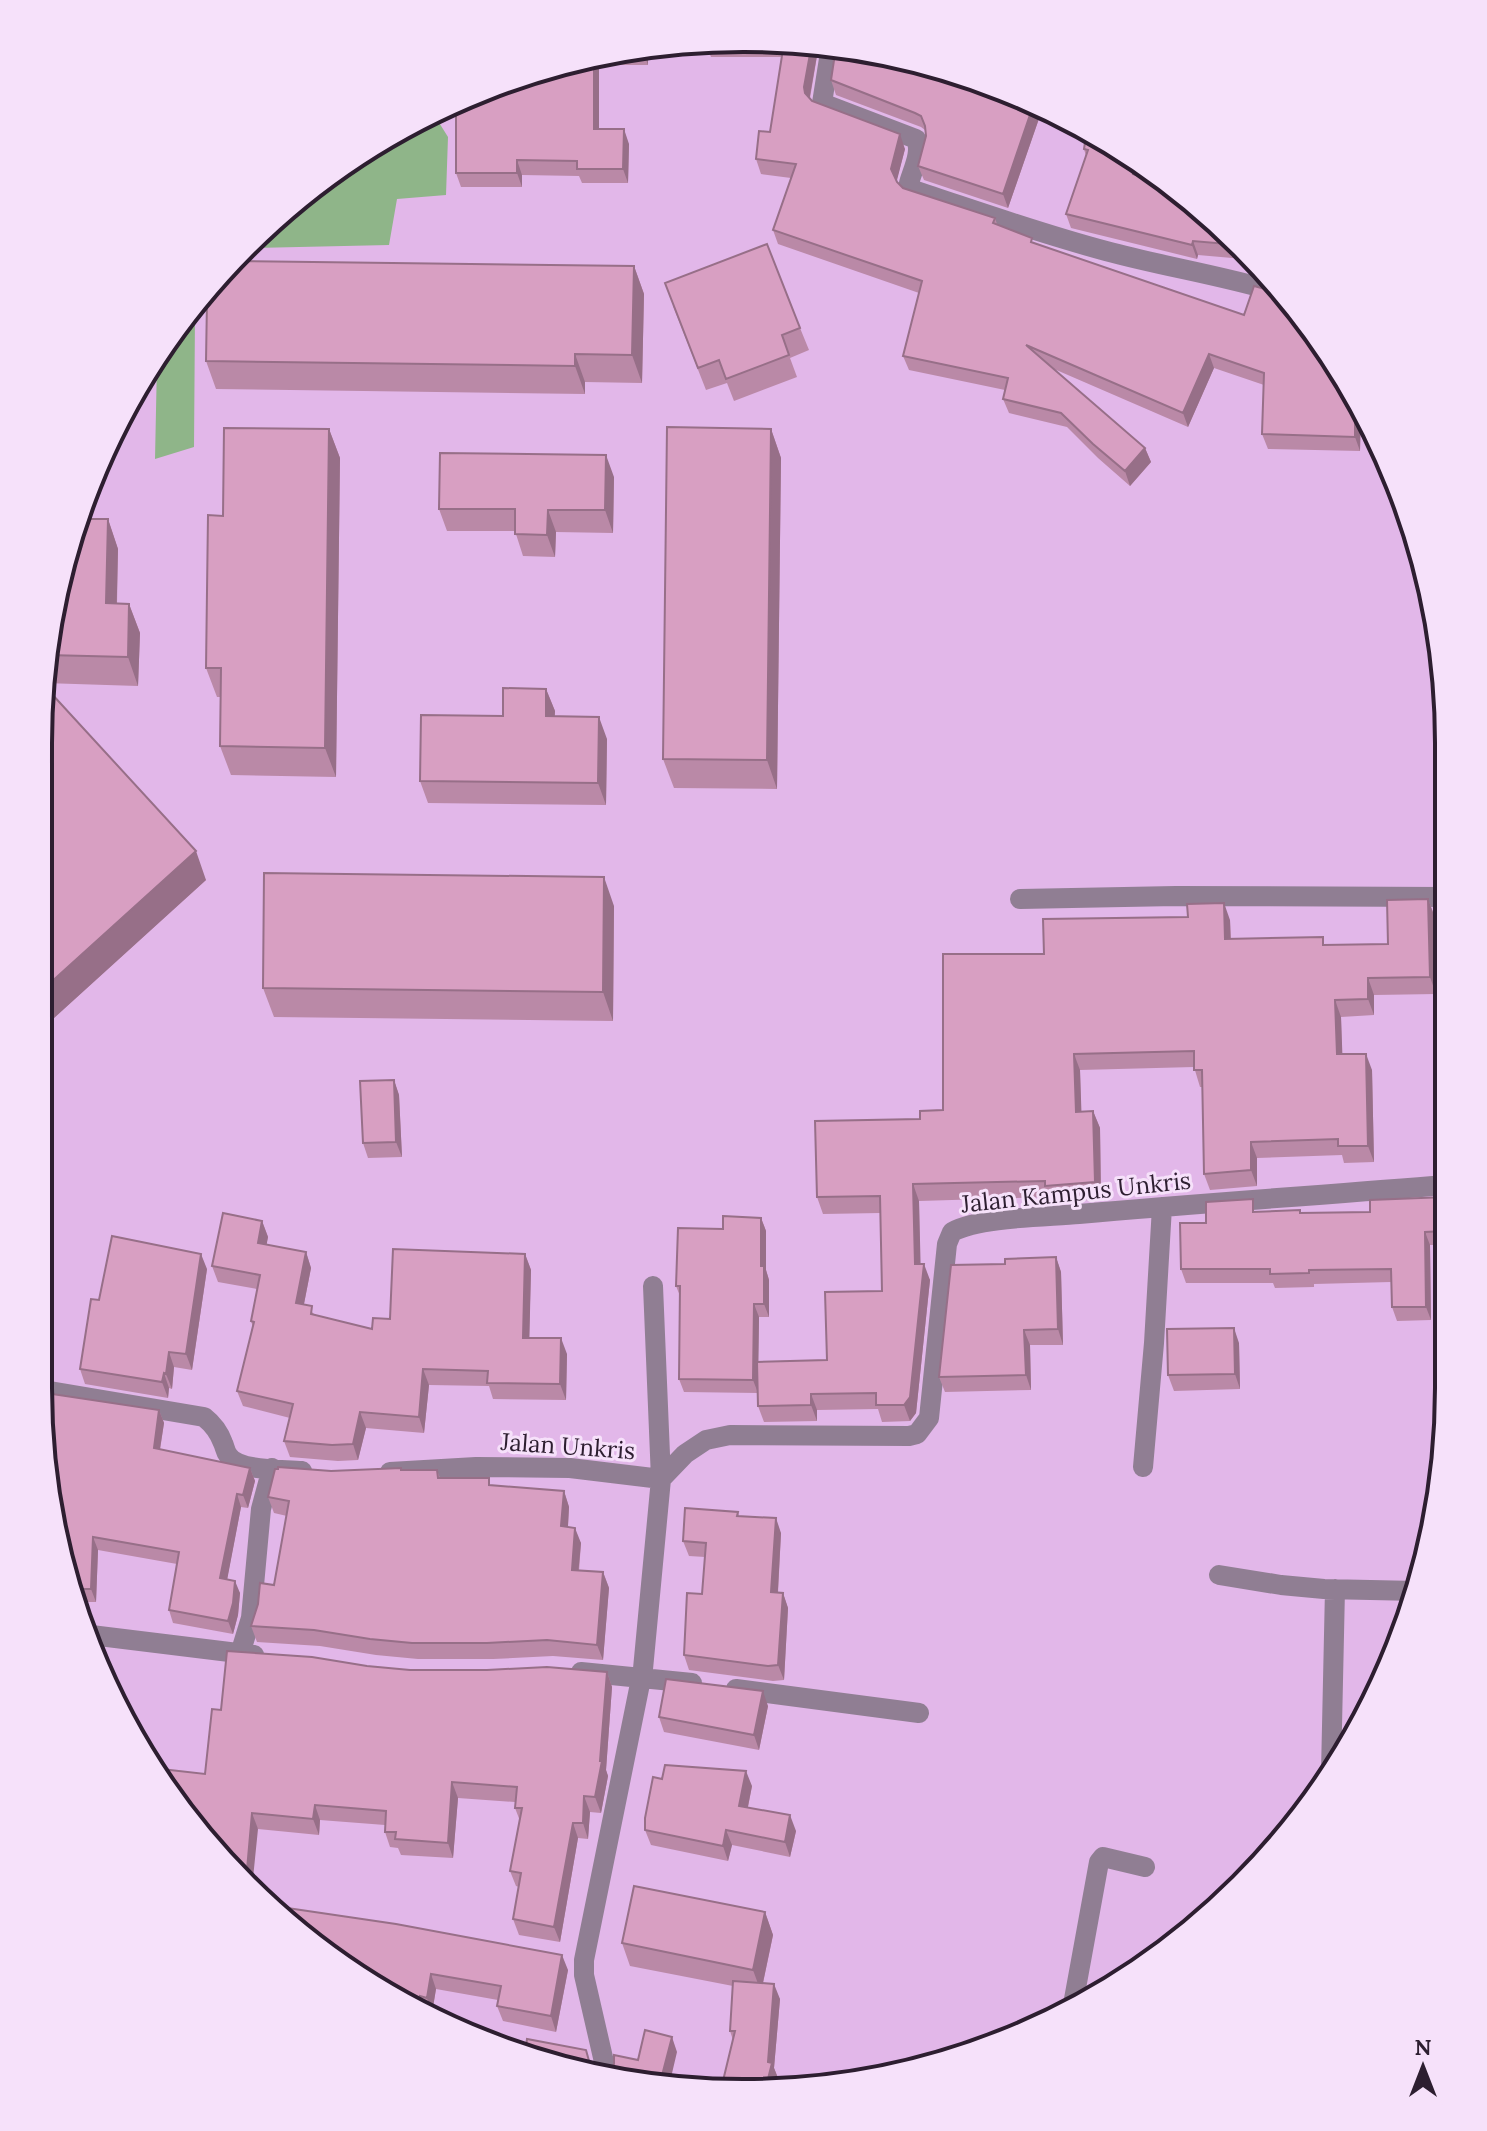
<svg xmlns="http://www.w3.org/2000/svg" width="1487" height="2131" viewBox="0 0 1487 2131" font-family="Lora,serif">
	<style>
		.green { fill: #8fb589 }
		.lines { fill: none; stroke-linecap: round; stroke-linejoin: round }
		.minor { stroke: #907e93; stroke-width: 20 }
		.wall { fill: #ba89a7 }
		.shaded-wall { fill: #976f88 }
		.building { fill: #d89fc2; stroke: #976f88; stroke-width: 2 }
		.labels { text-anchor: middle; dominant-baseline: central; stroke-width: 6; stroke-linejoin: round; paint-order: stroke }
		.street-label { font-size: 24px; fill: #2d1e30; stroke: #f6e1fa }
		.rim { fill: none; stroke: #2d1e30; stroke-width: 4 }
	</style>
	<rect width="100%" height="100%" fill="#e2b7e9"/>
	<path class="green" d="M433 113 448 137 446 195 397 199 389 245 249 248 278 213 390 133Z
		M195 315 194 447 155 459 157 362Z"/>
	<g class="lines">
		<path class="minor" d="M831 46 822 103 916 139C922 152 913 169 909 183L913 190C977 211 1041 234 1106 251 1165 267 1226 276 1284 294
			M1020 899 1176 896 1444 897
			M38 1389 204 1417C213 1424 219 1432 223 1443 225 1447 225 1451 228 1455 238 1472 283 1469 302 1471
			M1143 1467 1154 1343 1162 1207
			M390 1472 476 1467 570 1468 661 1479
			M661 1479 685 1454 706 1440 730 1435 909 1436 917 1434 929 1418 947 1244 952 1232C980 1217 1045 1217 1079 1214 1201 1203 1324 1195 1446 1185
			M1219 1575 1281 1585 1324 1589 1417 1591
			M91 1635 254 1655
			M240 1654 251 1618 261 1509 272 1468
			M581 1672 692 1683
			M736 1689 919 1713
			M1331 1772 1335 1589
			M1072 2010 1099 1862 1103 1857 1145 1867
			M607 2075 584 1975V1960L643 1669 661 1479 653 1286"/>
	</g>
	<path class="wall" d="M789 39 819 44 810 98 812 101 905 149 896 182 903 188 995 218 997 224 1034 243 1361 408 1360 451 1268 449 1262 434 1264 385 1214 368 1188 427 1054 369 1145 448 1151 462 1130 486 1098 458 1067 427 1009 413 1003 399 1005 390 909 370 903 356 919 293 778 244 773 230 791 178 761 174 756 159 770 132 782 57H711L706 45H648V65H599V129L629 144 628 183H582L579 176 522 175V187H461L456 173V112H447L446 108 516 76 651 44Z
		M926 62 1055 111 1043 107 1008 208 924 180 918 166 926 136 925 130 921 127 836 95 831 80Z
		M1087 130 1140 177 1179 189 1255 260 1198 255 1197 259 1071 228 1066 214 1086 156 1084 149Z
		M634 266 644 294 642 383 585 382V394L216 389 206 361Z
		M673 306 800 328 809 350 790 358 797 377 734 401 727 383 706 390Z
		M142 380 143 404 127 405 132 391Z
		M329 429 340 458 336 777 231 775 220 746 221 697H217L206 668 223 516Z
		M771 429 781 458 777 789 674 788 663 759Z
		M614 477 613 533 556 532 555 557 523 556 515 531H447L439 509Z
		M108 519 118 549 117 604H129L140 633 138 686 44 683 52 605Z
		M546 689 555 711 554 716 607 739 606 805 428 803 420 781 503 716Z
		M38 743 206 880 43 1028 38 1022Z
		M1428 899 1434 915 1436 994 1374 995V1015L1341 1017 1342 1054 1372 1070 1374 1162 1344 1163 1342 1155 1257 1158V1186L1210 1190 1204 1174 1203 1087H1200L1194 1067 1080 1070 1081 1111H1093L1100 1128 1101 1199 1051 1203 1049 1197 919 1201 920 1264 930 1280 916 1413 910 1421 882 1422 878 1409 817 1410V1421L764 1422 758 1406V1393L684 1392 679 1379 680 1296 676 1286 723 1229 761 1218 766 1231V1270L769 1280V1317H759L758 1362 827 1360 882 1291 880 1213 823 1214 817 1197 920 1119 943 1110 1044 954 1230 920 1231 939 1326 945 1388 944Z
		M614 906 613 1021 274 1017 263 988Z
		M394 1080 399 1095 402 1157 368 1158 363 1143Z
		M1446 1197V1245H1430L1431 1320 1397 1321 1392 1307 1391 1282 1314 1284V1287L1275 1288 1273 1283H1186L1181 1269 1206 1223 1258 1212 1301 1213 1370 1212Z
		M262 1221 268 1237 266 1245 306 1252 311 1268 304 1304 316 1316 372 1329 525 1254 531 1270 529 1338 567 1354 566 1400 493 1399 489 1386 429 1385 424 1433 366 1428 358 1460 338 1461 290 1457 284 1441 290 1418 243 1406 237 1391 253 1327 251 1321 257 1289 218 1282 212 1266Z
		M1056 1257 1061 1272 1063 1345H1030L1031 1390 945 1392 939 1377 1005 1264Z
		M207 1269 192 1370 174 1367 172 1389 169 1388 168 1398 85 1384 80 1369 99 1300Z
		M1239 1343 1240 1389 1174 1391 1168 1375Z
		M159 1410 164 1423 160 1450 250 1468 255 1481 248 1508 241 1507 227 1579 240 1593 238 1615 233 1634 173 1623 169 1610 177 1564 98 1550 96 1602H76L62 1571Z
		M401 1468V1470H437L440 1478 492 1486 564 1491 569 1507 568 1527 581 1543 579 1571 603 1572 609 1588 603 1660 553 1656 493 1659H418L376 1655 320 1646 257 1642 251 1626 274 1585 287 1516 274 1513 268 1497 331 1471Z
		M738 1512 739 1516 781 1533 778 1593H783L788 1608 784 1680 773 1681 689 1670 684 1655 702 1594 705 1557 689 1556 683 1541Z
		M367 1666 410 1670 607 1672 612 1687 606 1770 608 1776 601 1813 590 1812 588 1839 578 1838 560 1942 519 1935 513 1919 519 1887 516 1886 510 1871 520 1821 515 1808V1802L458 1798 453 1858 401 1855 398 1848 390 1847 385 1832V1825L320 1820 319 1835 258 1829 205 1774 221 1710Z
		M768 1706 759 1750 664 1732 659 1717Z
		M662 1779 752 1786 748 1807 796 1831 790 1857 732 1845 728 1861 651 1845 645 1830Z
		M765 1912 773 1935 763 1983 780 1999 774 2068 778 2078 733 2040 730 2031 733 1986 630 1966 622 1943Z
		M279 1918 568 1970 556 2032 503 2021 497 2006 498 2000 436 1989 432 2013H430Z"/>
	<path class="shaded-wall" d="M812 43 819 44 809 101 805 93 804 87Z
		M648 45V65L643 51V46Z
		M594 57H596L599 65V144L594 129Z
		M1034 103 1043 107 1008 208 1003 194Z
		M624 129 629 144 628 183 623 169Z
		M900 134 905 149 896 184 891 169Z
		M517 160 522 175V187L517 173Z
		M1135 160 1142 164 1138 188 1133 174Z
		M1193 241 1198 255 1197 259 1192 245Z
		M634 266 644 294 642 383 632 355Z
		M575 354 585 382V394L575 366Z
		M1209 354 1214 368 1188 427 1183 413Z
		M142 380 143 404 137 385Z
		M1355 400 1361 408 1360 451 1355 437Z
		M329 429 340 458 336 777 325 748Z
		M771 429 781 458 777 789 767 760Z
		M1145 448 1151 462 1130 486 1125 471Z
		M606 455 614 477 613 533 605 510Z
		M548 510 556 532 555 557 547 535Z
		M108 519 118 549 116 632 106 603Z
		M129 604 140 633 138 686 128 657Z
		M546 689 555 711 554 739 546 716Z
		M599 717 607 739 606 805 598 783Z
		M196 851 206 880 43 1028 38 1013V994Z
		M604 877 614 906 613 1021 603 992Z
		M1428 899 1434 915 1436 994 1430 977Z
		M1224 903 1230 920 1231 956 1225 939Z
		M1368 978 1374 995V1015L1368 999Z
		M1335 1000 1341 1017 1343 1071 1337 1054Z
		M1074 1054 1080 1070 1082 1128 1076 1112Z
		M1366 1054 1372 1070 1374 1162 1368 1146Z
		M394 1080 399 1095 402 1157 396 1142Z
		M1093 1111 1100 1128 1101 1199 1095 1182Z
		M1251 1142 1257 1158V1186L1251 1170Z
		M913 1184 919 1201 921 1280 915 1264Z
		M761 1218 766 1231V1270L769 1280V1317L764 1304 761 1266Z
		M262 1221 268 1237 264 1259 258 1243Z
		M1425 1232 1430 1245 1431 1320 1426 1307Z
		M306 1252 311 1268 301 1319 296 1303Z
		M201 1254 207 1269 192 1370 186 1354Z
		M525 1254 531 1270 529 1354 523 1338Z
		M1056 1257 1061 1272 1063 1345 1058 1329Z
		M924 1264 930 1280 916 1413 910 1421 904 1405Z
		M754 1304 759 1317 758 1393 753 1380Z
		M1234 1328 1239 1343 1240 1389 1235 1374Z
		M1024 1330 1030 1345 1031 1390 1026 1375Z
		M561 1338 567 1354 566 1400 560 1384Z
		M169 1352 174 1367 172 1389 166 1374Z
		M423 1369 429 1385 424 1433 419 1417Z
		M164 1373 169 1388 168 1398 162 1382Z
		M811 1394 817 1410V1421L811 1405Z
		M159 1410 164 1423 158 1461 154 1448Z
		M360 1412 366 1428 358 1460 353 1444Z
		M250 1468 255 1481 248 1508 243 1495Z
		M564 1491 569 1507 567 1542 561 1526Z
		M237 1494 241 1507 225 1591 220 1578Z
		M776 1518 781 1533 777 1607 771 1592Z
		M575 1528 581 1543 577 1586 572 1570Z
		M93 1537 98 1550 96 1602 91 1589Z
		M603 1572 609 1588 603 1660 597 1645Z
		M235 1581 240 1593 238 1615 233 1634 228 1621Z
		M783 1593 788 1608 784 1680 778 1665Z
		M607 1672 612 1687 606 1770 608 1776 601 1813 595 1797 600 1761Z
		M763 1691 768 1706 759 1750 754 1735Z
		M746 1771 752 1786 745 1821 739 1806Z
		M452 1782 458 1798 453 1858 448 1843Z
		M584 1796 590 1812 588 1839 583 1823Z
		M315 1805 320 1820 319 1835 313 1819Z
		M252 1813 258 1829 252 1888 246 1881Z
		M790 1815 796 1831 790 1857 785 1842Z
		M573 1823 578 1838 560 1942 554 1927Z
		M726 1830 732 1845 728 1861 723 1846Z
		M765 1912 773 1935 761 1992 753 1970Z
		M562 1955 568 1970 556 2032 551 2016Z
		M431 1974 436 1989 432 2013 427 1998Z
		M774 1984 780 1999 774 2068 778 2078 777 2083H767Z
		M420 1996 425 2009 419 2005Z
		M672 2037 677 2052 669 2086 659 2087Z"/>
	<path class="building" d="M789 39 812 43 804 87 805 93 812 101 900 134 891 169 897 182 903 188 995 218 993 223 1032 238 1031 242 1244 315 1254 286 1276 292H1283L1355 400V437L1262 434 1264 373 1209 354 1183 413 1026 345 1145 448 1125 471 1093 444 1061 413 1003 399 1008 378 903 356 922 281 773 230 796 164 756 159 759 131 770 132 784 43H706Z
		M643 46V51H621Z
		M836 47 926 62 1034 103 1003 194 918 166 926 136 925 126 921 116 915 113 831 80Z
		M594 57V129H624L623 169H577V161L517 160V173H456V103L516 76Z
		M1087 130 1135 160 1133 174 1179 189 1239 245 1193 241 1192 245 1066 214 1088 150 1084 149Z
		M767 244 800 328 782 335 789 355 726 379 719 360 698 368 665 283Z
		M239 261 634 266 632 355 575 354V366L206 361 207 300Z
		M667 427 771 429 767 760 663 759Z
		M224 428 329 429 325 748 220 746 221 668H206L208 515 223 516Z
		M440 453 606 455 605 510H548L547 535 515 534V509H439Z
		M84 519H108L106 603 129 604 128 657 47 655 52 605Z
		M503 688 546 689V716L599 717 598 783 420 781 421 715 503 716Z
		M50 692 196 851 38 994V743L42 699Z
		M264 873 604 877 603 992 263 988Z
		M1428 899 1430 977 1368 978V999L1335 1000 1337 1054H1366L1368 1146H1338V1139L1251 1142V1170L1204 1174 1202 1070H1194V1051L1074 1054 1076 1112 1093 1111 1095 1182 1045 1186V1181L913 1184 915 1264H924L910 1397 904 1405H876V1393L811 1394V1405L758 1406 757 1362 827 1360 825 1292 882 1291 880 1196 817 1197 815 1121 920 1119V1111L943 1110V954H1044L1043 919 1188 917 1187 904 1224 903 1225 939 1323 937V945L1388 944 1387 900Z
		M394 1080 396 1142 363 1143 360 1081Z
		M1446 1197V1231L1425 1232 1426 1307H1392L1391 1269 1309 1270V1273L1270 1274V1269H1181L1180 1223H1206V1202L1253 1199V1212L1300 1210V1213L1370 1212V1200Z
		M223 1213 262 1221 258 1243 306 1252 296 1303 312 1306 311 1314 372 1329 373 1318 390 1319 393 1249 525 1254 523 1338H561L560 1384 487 1383 488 1371 423 1369 419 1417 360 1412 353 1444 332 1445 284 1441 293 1404 237 1391 254 1322 251 1321 260 1275 212 1266Z
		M723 1216 761 1218V1266H764V1304H754L753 1380 679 1379 680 1286H676L678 1228 723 1229Z
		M112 1236 201 1254 186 1354 169 1352 166 1374 164 1373 162 1382 80 1369 91 1299 99 1300Z
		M1056 1257 1058 1329 1024 1330 1026 1375 939 1377 951 1265 1005 1264V1259Z
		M1234 1328 1235 1374 1168 1375 1167 1329Z
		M39 1392 159 1410 154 1448 250 1468 243 1495 237 1494 220 1578 235 1581 233 1603 228 1621 169 1610 179 1552 93 1537 91 1589H71L62 1571Z
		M278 1467 331 1471 401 1468V1470H437L438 1478H489V1485L564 1491 561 1526 575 1528 572 1570 603 1572 597 1645 547 1640 487 1643H412L370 1639 314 1630 251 1626 258 1604 260 1583 274 1585 289 1501 268 1497 275 1469H278Z
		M685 1508 738 1512 737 1516 776 1518 771 1592 783 1593 778 1665 768 1666 684 1655 687 1593 702 1594 706 1543 683 1541Z
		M227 1651 312 1657 367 1666 410 1670H487L547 1667 607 1672 600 1761H602L595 1797 584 1796 583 1823H573L554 1927 513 1919 521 1873 510 1871 522 1808H515L517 1787 452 1782 448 1843 395 1839 396 1832H385L386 1811 315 1805 313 1819 252 1813 246 1881 157 1779 152 1768 205 1774 212 1709 221 1710Z
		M666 1679 763 1691 754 1735 659 1717Z
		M665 1765 746 1771 739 1806 790 1815 785 1842 726 1830 723 1846 645 1830V1818L653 1777 662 1779Z
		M634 1886 765 1912 753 1970 622 1943Z
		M267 1905 396 1924 562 1955 551 2016 497 2006 501 1986 431 1974 427 1998 420 1996 419 2005 279 1918Z
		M733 1981 774 1984 768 2062 772 2063 767 2083 722 2085 735 2031H730Z
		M645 2030 672 2037 659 2087H652L525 2053 527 2039 586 2050 591 2068 597 2072H604L610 2070 614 2064V2055L638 2060Z"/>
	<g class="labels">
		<g class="street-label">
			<text transform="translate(1076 1192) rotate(-6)">Jalan Kampus Unkris</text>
			<text transform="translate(568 1446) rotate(4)">Jalan Unkris</text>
		</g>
	</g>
	<path d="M0 0H1487V2131H0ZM743 52H744A691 691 0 0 1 1435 743V1388A691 691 0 0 1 744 2079H743A691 691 0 0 1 52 1388V743A691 691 0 0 1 743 52Z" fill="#f6e1fa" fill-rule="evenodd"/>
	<path class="rim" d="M743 52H744A691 691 0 0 1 1435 743V1388A691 691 0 0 1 744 2079H743A691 691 0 0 1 52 1388V743A691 691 0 0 1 743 52Z"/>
	<g transform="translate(1423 2067)" stroke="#f6e1fa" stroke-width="6" paint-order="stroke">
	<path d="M0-6L14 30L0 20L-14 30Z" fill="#2d1e30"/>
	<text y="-12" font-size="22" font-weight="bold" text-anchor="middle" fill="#2d1e30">N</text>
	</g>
</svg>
